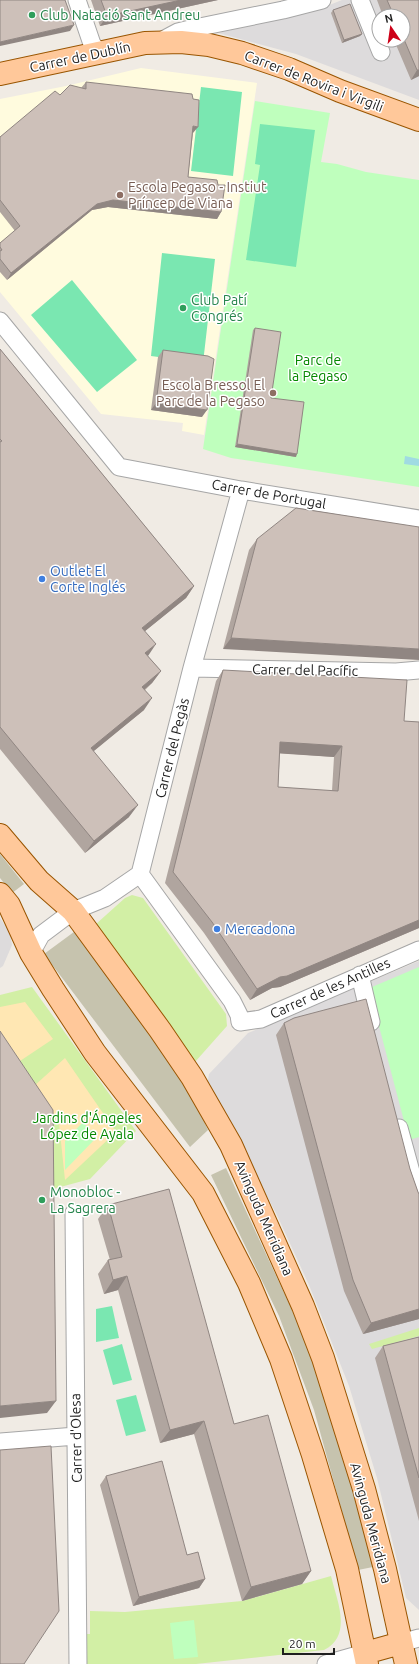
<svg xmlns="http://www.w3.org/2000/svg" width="419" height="1664" viewBox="0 0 419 1664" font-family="Ubuntu,sans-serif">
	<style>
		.residential { fill: #dddbdc; fill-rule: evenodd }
		.education { fill: #fffbde }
		.construction { fill: #c6c3ae }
		.grass { fill: #d2efa5 }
		.sand { fill: #ffe7b3 }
		.park { fill: #bfffbd }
		.pitch { fill: #7ae7b1 }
		.water { fill: #a0dbe2 }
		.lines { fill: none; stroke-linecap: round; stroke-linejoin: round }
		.minor-casing { stroke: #a6a6a6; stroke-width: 19 }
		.major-casing { stroke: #950; stroke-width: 24 }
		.minor { stroke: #fff; stroke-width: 17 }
		.major { stroke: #ffc89a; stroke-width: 22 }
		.wall { fill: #b0a59f; fill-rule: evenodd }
		.shaded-wall { fill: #908682 }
		.building { fill: #cdc0b9; stroke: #908682; fill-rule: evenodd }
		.leisure-dot { fill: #2e9e5b; stroke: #fff; stroke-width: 1.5 }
		.education-dot { fill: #8d6e63; stroke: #fff; stroke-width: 1.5 }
		.shop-dot { fill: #3f7fe0; stroke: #fff; stroke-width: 1.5 }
		.labels { text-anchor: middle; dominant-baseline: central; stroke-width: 3; stroke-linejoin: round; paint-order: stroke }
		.leisure-label { font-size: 14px; fill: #27864d; stroke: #fff; text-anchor: start }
		.street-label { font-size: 14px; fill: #1f1f1f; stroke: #fff }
		.education-label { font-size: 14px; fill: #785e54; stroke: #fff; text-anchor: start }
		.park-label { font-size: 14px; fill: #058801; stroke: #fff }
		.shop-label { font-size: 14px; fill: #366cbe; stroke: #fff; text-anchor: start }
	</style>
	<rect width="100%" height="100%" fill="#f0ebe4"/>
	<path class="residential" d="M342 0H419V100L296 54 218 33 312 12ZM379 16H403V40H379Z
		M0 918 10 933 12 945 3 966 0 968Z
		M419 961V1610L406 1598 377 1478 349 1386 309 1285 276 1213 207 1085 209 1074 248 1033Z"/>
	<path class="education" d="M141 68 257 83 204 435 182 431 183 423 101 414 0 292V99L66 86Z"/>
	<path class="construction" d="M0 854 24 884 12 893 0 878Z
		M78 929 158 1043 197 1106 208 1130 190 1147 44 954Z
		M226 1168 293 1312 330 1407 373 1567 358 1570 314 1410 279 1316 211 1175Z"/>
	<path class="grass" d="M132 895 143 898 226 1014 227 1026 195 1062 191 1061 95 929 96 924 125 898Z
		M32 987 136 1131 90 1179 53 1189 0 1049V995Z
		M419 1328V1336L372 1349 369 1344Z
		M331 1576C337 1601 353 1635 324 1650L196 1664H86L84 1634H90V1611L125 1612 242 1601Z"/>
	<path class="sand" d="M25 1002 53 1039 20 1061 0 1033V1007Z
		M65 1058 116 1132 65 1180 59 1123 34 1086Z"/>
	<path class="park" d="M255 101 330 113 321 162 337 164 366 172 419 180V487L231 458 203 449Z
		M419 967V1137L409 1140 370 992 372 987Z
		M83 1122 97 1137 65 1170V1141Z
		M194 1620 198 1657 174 1659 170 1623Z"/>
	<path class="pitch" d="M201 87 242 92 233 176 191 171Z
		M260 124 315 130 296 267 246 260 260 165 255 164Z
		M162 253 215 259 203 363 151 356Z
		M72 280 137 360 97 392 31 315Z
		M112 1306 119 1338 96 1342V1309Z
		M122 1344 132 1380 113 1385 103 1350Z
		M136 1395 146 1431 126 1436 116 1400Z"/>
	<path class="water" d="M405 456 419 459V466L404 464Z"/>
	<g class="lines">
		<defs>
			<path id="minor" d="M77 0 92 44 99 52
				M360 0 381 52
				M163 40 178 32 190 29 283 10 322 0
				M0 321 119 467 241 490 419 519
				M192 668 396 672 419 670
				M140 874 232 1001 239 1015 240 1022 261 1019 419 950
				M31 953 41 935 73 911 105 898 140 874 192 668 241 490
				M360 975 371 1022
				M399 1128 419 1201
				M74 1213 78 1664
				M0 1442 76 1436
				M401 1643 419 1638
				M326 1664 365 1653"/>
			<path id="major" d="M0 74 145 43 181 42 209 45 242 53 289 69 340 91 419 120
				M0 835 39 881 73 911 160 1030 192 1077 231 1145 303 1306 323 1358 364 1489 385 1569 406 1664
				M0 894 9 905 31 953 53 989 95 1053 203 1193 249 1283 281 1359 313 1455 347 1569 367 1664
				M365 1653 401 1643"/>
		</defs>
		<use href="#minor" class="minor-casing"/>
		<use href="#major" class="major-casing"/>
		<use href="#minor" class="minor"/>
		<use href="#major" class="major"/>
	</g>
	<path class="wall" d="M91 0H218L100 26Z
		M377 0H419V76L411 80 394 40H403V16H383Z
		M333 10 362 34 360 36 342 43 331 13Z
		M86 82 193 133 188 177 218 185 221 212 217 219 108 207 92 210 7 280 0 272V243L15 231 0 212V137L60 95 81 88Z
		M255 328 271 398 296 457 235 447 253 330Z
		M0 349 194 586 186 598 145 631 148 656 161 671 152 683 145 690 144 710 93 751 129 817 85 853 0 749Z
		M163 350 202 417 151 410 158 357Z
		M419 527 223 649 249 550 257 539Z
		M223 670 404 721 419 722V928L280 987 272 988 250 1000 204 933 165 883 216 681ZM280 753 334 757 332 791 278 787Z
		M284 1023 410 1169 418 1192 419 1194V1319L363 1334 344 1291 276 1035Z
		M108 1205 234 1424 311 1571 302 1584 242 1601 194 1434 160 1443 118 1290 104 1294 98 1274 108 1260H110L98 1219Z
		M419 1337V1521L375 1358 383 1346Z
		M106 1476 187 1555 205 1579 199 1588 133 1606 100 1485Z"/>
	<path class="shaded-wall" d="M181 0H218L100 26 107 16Z
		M74 25 70 31 0 46V42Z
		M362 34 360 36 342 43 344 40Z
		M417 70H419V76L411 80Z
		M193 126 198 127 193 133 189 132Z
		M113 200 221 212 217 219 108 207 92 210 7 280 11 273 97 204Z
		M156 403 207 410 202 417 151 410Z
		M237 444 297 454 296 457 235 447Z
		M194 586 186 598 134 640 142 628Z
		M231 638 419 649V660L223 649Z
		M156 644 148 656 145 653Z
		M161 671 152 683 134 698 142 687Z
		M152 698 144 710 83 760 91 748Z
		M280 742 342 746 334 757 273 753Z
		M138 805 129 817 85 853 94 841Z
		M419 920V928L280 987 272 988 250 1000 257 989 280 977Z
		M127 1276 118 1290 104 1294 113 1280Z
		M419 1309V1319L363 1334 371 1323Z
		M56 1401 47 1413 0 1418V1406Z
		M204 1421 194 1434 160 1443 170 1430Z
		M311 1571 302 1584 242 1601 251 1587Z
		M205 1579 199 1588 133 1606 139 1597Z"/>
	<path class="building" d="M0 0H65L74 25 0 42Z
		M101 0H181L107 16Z
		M387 0H419V70H417L403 37V16H394Z
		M350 4 362 34 344 40 333 10Z
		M86 82 192 94 193 99 199 100 198 127 193 126 188 177 217 180 218 185H225L221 212 113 200 97 204 11 273 0 259V251L2 250 0 247V243L20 226 0 200V137L55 91 60 95 70 85 86 89Z
		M255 328 281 332 271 398 304 402 297 454 237 444Z
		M0 349 194 586 142 628 156 644 145 653 161 671 142 687 152 698 91 748 138 805 94 841 0 727V442L2 441 0 439Z
		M163 350 208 356 214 359 207 410 156 403Z
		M296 508 419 527V649L231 638 257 539Z
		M223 670 407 680 404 721 419 722V920L287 976 280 977 257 989 212 922 173 872ZM280 742 342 746 338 791 278 787Z
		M366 999 410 1169 418 1192 419 1194V1309L371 1323 353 1280 284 1023 294 1018Z
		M0 1031 53 1110 56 1401 0 1406Z
		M169 1189 234 1424 268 1415 311 1571 251 1587 204 1421 170 1430 127 1276 113 1280 108 1260 122 1257 108 1205Z
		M419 1337V1478L383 1346Z
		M51 1446 59 1611 24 1664H0V1450Z
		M162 1461 187 1555 198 1552 205 1579 139 1597 106 1476Z"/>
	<g class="leisure-dot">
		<circle cx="32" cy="15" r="4"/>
		<circle cx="183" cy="308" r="4"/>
		<circle cx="42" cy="1200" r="4"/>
	</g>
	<g class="education-dot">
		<circle cx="120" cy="195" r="4"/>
		<circle cx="273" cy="393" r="4"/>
	</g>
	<g class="shop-dot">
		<circle cx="42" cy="579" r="4"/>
		<circle cx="217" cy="929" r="4"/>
	</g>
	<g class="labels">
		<g class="leisure-label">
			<text x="40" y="15">Club Natació Sant Andreu</text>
			<text x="191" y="300">Club Patí<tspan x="191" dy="16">Congrés</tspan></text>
			<text x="50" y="1192">Monobloc -<tspan x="50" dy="16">La Sagrera</tspan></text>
		</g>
		<g class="street-label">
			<text transform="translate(80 57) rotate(-12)">Carrer de Dublín</text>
			<text transform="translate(314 81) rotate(21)">Carrer de Rovira i Virgili</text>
			<text transform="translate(269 494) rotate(10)">Carrer de Portugal</text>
			<text transform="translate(305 670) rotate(1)">Carrer del Pacífic</text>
			<text transform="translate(172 748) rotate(-76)">Carrer del Pegàs</text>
			<text transform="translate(330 988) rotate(-24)">Carrer de les Antilles</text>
			<text transform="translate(264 1218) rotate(66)">Avinguda Meridiana</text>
			<text transform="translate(76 1438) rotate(-91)">Carrer d'Olesa</text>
			<text transform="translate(371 1523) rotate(75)">Avinguda Meridiana</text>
		</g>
		<g class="education-label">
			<text x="128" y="187">Escola Pegaso - Instiut<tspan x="128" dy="16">Príncep de Viana</tspan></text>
			<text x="265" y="385" text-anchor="end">Escola Bressol El<tspan x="265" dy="16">Parc de la Pegaso</tspan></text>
		</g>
		<g class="park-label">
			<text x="318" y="360">Parc de<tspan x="318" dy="16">la Pegaso</tspan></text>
			<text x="87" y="1118">Jardins d'Ángeles<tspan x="87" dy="16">López de Ayala</tspan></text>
		</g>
		<g class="shop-label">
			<text x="50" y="571">Outlet El<tspan x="50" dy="16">Corte Inglés</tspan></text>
			<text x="225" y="929">Mercadona</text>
		</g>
	</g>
	<g transform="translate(391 28) rotate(347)"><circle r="19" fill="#ffffff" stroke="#a5a5a5"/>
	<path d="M0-3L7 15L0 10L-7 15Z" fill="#cd0018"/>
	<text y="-6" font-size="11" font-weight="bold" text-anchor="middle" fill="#1f1f1f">N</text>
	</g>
	<path d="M283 1648v6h51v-6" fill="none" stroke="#1f1f1f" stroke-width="2"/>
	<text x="289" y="1648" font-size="12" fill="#1f1f1f" stroke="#ffffff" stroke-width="3" paint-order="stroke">20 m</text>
</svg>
